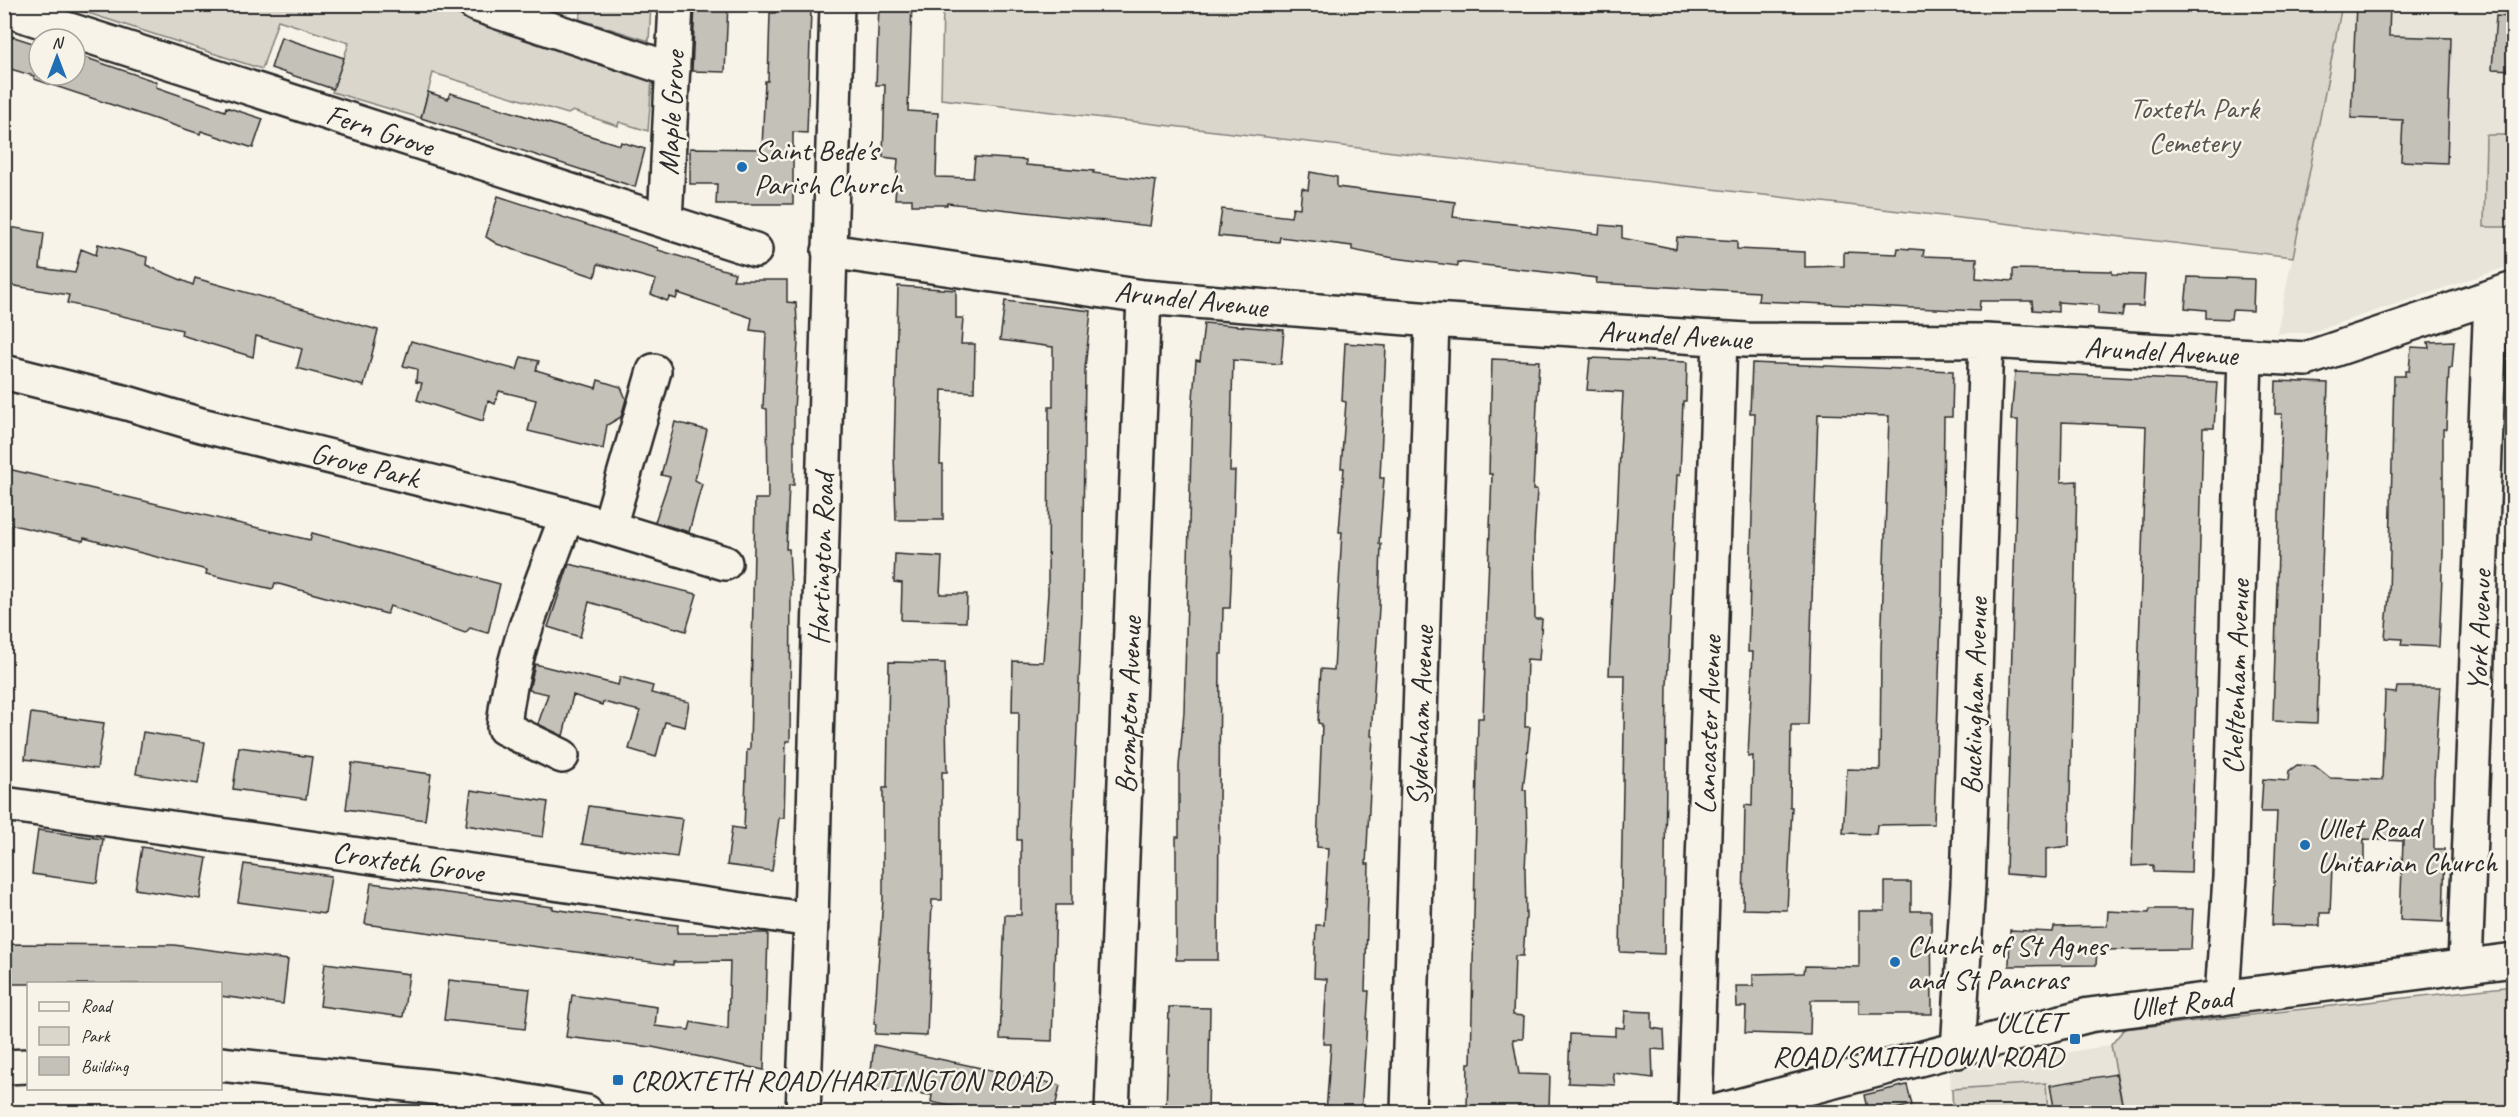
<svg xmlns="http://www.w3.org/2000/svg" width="2518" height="1117" viewBox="0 0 2518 1117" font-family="Caveat,sans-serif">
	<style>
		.built { fill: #e8e4da }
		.green { fill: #dad6cc; stroke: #82807c; stroke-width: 1.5 }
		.building { fill: #c4c1b9; stroke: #2b2b2b; stroke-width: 1.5 }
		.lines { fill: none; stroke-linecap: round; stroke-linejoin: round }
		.minor-casing { stroke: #2b2b2b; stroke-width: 38 }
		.major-casing { stroke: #2b2b2b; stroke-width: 38 }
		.minor { stroke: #f7f3e8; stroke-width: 33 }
		.major { stroke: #f7f3e8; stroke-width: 33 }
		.poi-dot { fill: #1f6fb2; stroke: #f7f3e8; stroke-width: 2 }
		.labels { text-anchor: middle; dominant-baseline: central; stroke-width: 5; stroke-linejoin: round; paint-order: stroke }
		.park-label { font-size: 30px; fill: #575653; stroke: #f7f3e8 }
		.street-label { font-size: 30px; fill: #2b2b2b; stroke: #f7f3e8 }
		.poi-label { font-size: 30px; fill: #2b2b2b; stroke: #f7f3e8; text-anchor: start }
	</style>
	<rect width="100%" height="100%" fill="#f7f3e8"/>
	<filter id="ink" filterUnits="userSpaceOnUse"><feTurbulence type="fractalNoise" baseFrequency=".0167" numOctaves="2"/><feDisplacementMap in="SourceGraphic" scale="12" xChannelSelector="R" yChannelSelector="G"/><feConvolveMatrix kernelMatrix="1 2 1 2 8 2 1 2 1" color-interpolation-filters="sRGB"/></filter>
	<g filter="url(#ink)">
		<path class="built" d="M2343 5H2513V265L2309 333H2277Z
			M2111 1045 2124 1112H1952L1950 1072Z"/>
		<path class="green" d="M63 5H429L652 80 648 131 619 122 618 126 573 111 568 114 433 73 421 118 332 92 349 43 278 20 262 69Z
			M584 5H651L649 41 579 19Z
			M943 5V4L2342 5 2293 257 941 99Z
			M2486 135H2513V227H2484Z
			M2513 986V1112H2124L2111 1045 2124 1029Z
			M2046 1083 2048 1112H1953L1952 1089Z"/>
		<path class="building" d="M695 4H728L725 72 692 71Z
			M879 4H912L908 111 938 113 936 177 973 178 975 157 1026 160V165L1094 171 1093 173 1156 181 1150 226 947 203V205H912V199H895L898 159 883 157 885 85H876Z
			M2356 4H2390L2389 36 2451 38 2447 163 2401 161 2403 120 2351 118Z
			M776 8 811 9 807 133 793 132V204H716L717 184H690V148L762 149 765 81H768L770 13H775Z
			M2496 16 2514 17V70L2492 69Z
			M11 36 39 45V75H75V54L157 82 156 87 225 111 226 107 263 119 253 148 201 131 200 134 34 79V76L4 67Z
			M281 37 344 58 333 89 271 68Z
			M428 92 448 99 450 93 620 145 621 142 645 149 635 187 421 118Z
			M1310 172 1337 177V187L1455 202 1453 217 1599 234 1600 225 1622 227V238L1676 249 1677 237 1737 241V249L1805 252V267L1844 266V252L1897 254 1898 248 1924 250 1923 256 1977 258 1976 278 2013 281V269L2112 271V274L2145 275 2143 306H2124L2122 316 2098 314V305L2058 302V312L2033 310 2032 301H1980L1979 311 1758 301 1759 292 1596 283 1597 278 1458 262V266L1394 258 1352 250V246L1280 237 1279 242 1218 236 1222 209 1291 217 1293 207 1300 208 1302 188 1308 190Z
			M498 196 658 248V250L735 273 733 280H787V302L796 303 798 343 794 410V485H789L786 549H789L791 587 790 741H786L784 818H779L772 871 727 865 732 827 744 829 747 750H750L755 499H768L767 409 763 408 766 332 750 330 752 318 678 293 676 299 670 297 667 301 651 294 656 280 598 264 595 277 497 244 486 237Z
			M4 226 44 233 40 268 75 273 81 249 96 255 98 244 147 257 146 265 193 285 195 278 378 330 364 386 297 368 302 349 256 336 253 357 181 335 182 330 67 303 69 295 4 284Z
			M2188 277 2254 279 2253 311 2232 310 2231 319 2206 318V310L2185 308Z
			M898 286 956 290V318H963L961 344H975L974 392 942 390 940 464H943V520H896L894 454Z
			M1005 301 1091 311 1085 369 1082 613 1072 842V905H1056L1052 1041 1000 1039 1005 915H1021V840H1017L1019 712H1012L1013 661 1043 662 1048 593 1049 407H1053V347L1000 340Z
			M1204 323 1284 330 1281 364 1233 360 1230 471H1235L1233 535 1230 608H1223L1222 654H1220L1218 960H1176V837H1179V766L1184 712 1192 412 1196 360 1200 361Z
			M411 341 517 370 521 357 539 361 536 370 596 388 598 380 621 387 626 399 621 417 607 425 603 449 528 431 536 400 499 391 495 404 488 401 483 421 417 400 422 383 416 382 417 369 403 366Z
			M2454 341 2452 368H2449L2446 429H2443V553L2439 647 2401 645 2402 639 2385 638 2389 596 2394 376H2405V371H2409L2411 347 2429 348 2428 342Z
			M1345 343 1386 346 1380 478H1384L1379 544H1381L1379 607 1371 736H1373L1366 864H1369L1365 991H1369L1361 1113H1326L1331 1044H1323L1327 979 1314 978 1316 925H1324L1328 848 1317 847 1322 724 1318 723 1321 669 1334 670 1342 532H1339L1344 468H1341L1346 402 1342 401Z
			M1590 358 1687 362 1686 401H1683L1680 475H1677L1667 685 1664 954 1620 952 1625 675H1609L1623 392 1587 390Z
			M1492 359 1539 361 1533 490H1537L1534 539 1535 619H1542L1539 660 1527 659 1525 727H1530L1523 790H1526L1527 830 1525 870 1526 917 1523 956H1515L1513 1015 1524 1016 1523 1039H1513L1519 1074 1550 1075 1549 1110 1467 1108 1468 1063H1471L1478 718H1483L1492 474H1489Z
			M1752 363 1953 371 1952 417H1944L1942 588 1934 824 1877 825 1876 834 1843 833 1847 769 1880 770 1881 652 1889 416 1818 414 1808 725H1791L1790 807H1792L1787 910 1743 909 1745 805 1752 806 1753 756 1748 757 1753 652H1748L1755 413H1750Z
			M2015 372 2217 382 2214 428H2203L2191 873 2153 872V865L2132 866 2146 426 2062 422 2061 482 2077 481 2069 846 2046 849V877L2006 874 2018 420H2011Z
			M2276 381 2328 383 2317 723 2273 721 2282 414H2275Z
			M675 422 707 430 695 480 702 484 689 532 655 522 670 477 661 475Z
			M4 468 310 540 312 533 500 584 488 633 470 628 465 633 390 606 387 614 275 583 273 589 206 574 207 570 84 538 83 541 4 523Z
			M895 554 942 557 940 594H967L966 622 901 620 902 583 894 582Z
			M569 564 697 594 686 631 589 602 580 637 548 627Z
			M889 662 945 663 947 772H942V900H932L927 1036 875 1034 876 1024H874L883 899V788H887Z
			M535 664 618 685 620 677 653 686 651 693 689 702 685 727 665 722 656 757 629 749 640 711 603 702 602 705 573 695 563 736 538 724 548 694 529 690Z
			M2397 687H2440L2434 780V849H2445L2443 922 2400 920 2403 841 2364 839V869L2332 867 2330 913H2320V926L2272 925 2277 812H2261L2263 779 2288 781 2289 771 2297 765 2315 766 2330 778 2382 780 2385 692 2396 693Z
			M31 713 104 723 97 769 25 759Z
			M143 732 205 742 198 784 136 774Z
			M239 747 312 757 306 799 233 789Z
			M352 763 431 774 425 820 346 809Z
			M471 790 548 802 543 837 466 825Z
			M589 806 683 819 677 857 582 844Z
			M38 830 103 839 97 883 32 874Z
			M142 847 207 858 200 899 135 889Z
			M244 864 331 876 325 914 238 902Z
			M1885 882H1911V911H1931L1932 1014H1859V1000H1811L1810 1035 1745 1033 1746 1007H1737L1736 986H1753V974L1804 973 1805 966 1859 967V911H1885Z
			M371 883 553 907V909L644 922 678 925 677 933H768L764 1070 652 1047 566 1037 572 995 657 1007 655 1026 689 1030 691 1022 728 1029 730 961 673 962V965L365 924Z
			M2150 909H2193L2191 949 2097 950 2096 965 2009 966 2010 930 2053 932 2054 927 2107 926 2108 911 2149 913Z
			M4 944 174 945 288 960 283 1004 220 996V984H4Z
			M325 963 409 974 403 1017 320 1006Z
			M449 980 530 989 525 1029 444 1020Z
			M1169 1007 1210 1008 1208 1113H1166Z
			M1625 1011 1652 1012V1028L1664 1030 1665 1050 1652 1049 1653 1078 1613 1073 1615 1085 1568 1083 1570 1034 1615 1036V1027L1624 1028Z
			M874 1045 1060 1085 1054 1113H984L931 1102 932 1095 869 1088Z
			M2116 1074 2124 1113H2055L2050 1085Z
			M1907 1085 1912 1105 1880 1113H1868L1864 1095Z"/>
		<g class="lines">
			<defs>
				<path id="minor" d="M475 4 673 70
					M4 9 755 250
					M665 221 676 4
					M829 251 1144 297 1432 320 1746 340 1986 341 2306 359 2514 289
					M4 372 127 403 201 425 567 515 725 563
					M609 527 654 371
					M562 756 504 728C510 654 542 584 567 515
					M4 804 811 920
					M2465 965 2491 297
					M2222 998 2230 877 2245 356
					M1958 1051 1968 885 1986 341
					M803 1112 811 920 837 4
					M1112 1112 1144 297
					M1408 1112 1432 320
					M1695 1112 1720 338"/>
				<path id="major" d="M220 1064 462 1090 586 1112
					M4 1067 28 1066
					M1715 1112 2089 1015 2514 960"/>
			</defs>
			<use href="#minor" class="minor-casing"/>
			<use href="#major" class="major-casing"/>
			<use href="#minor" class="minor"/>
			<use href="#major" class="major"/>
		</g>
	</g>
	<g class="poi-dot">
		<circle cx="742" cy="167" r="6"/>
		<circle cx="2305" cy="845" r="6"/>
		<circle cx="1895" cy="962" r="6"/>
		<rect x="2069" y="1033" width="12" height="12" rx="3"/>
		<rect x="612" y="1074" width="12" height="12" rx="3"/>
	</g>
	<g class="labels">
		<g class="park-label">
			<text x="2194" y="108">Toxteth Park<tspan x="2194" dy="34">Cemetery</tspan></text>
		</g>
		<g class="street-label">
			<text transform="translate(671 113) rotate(-87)">Maple Grove</text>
			<text transform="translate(380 130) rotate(18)">Fern Grove</text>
			<text transform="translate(1191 299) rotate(6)">Arundel Avenue</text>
			<text transform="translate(1675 335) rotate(3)">Arundel Avenue</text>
			<text transform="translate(2161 351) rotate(3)">Arundel Avenue</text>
			<text transform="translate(365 465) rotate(14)">Grove Park</text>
			<text transform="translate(821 559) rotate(-88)">Hartington Road</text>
			<text transform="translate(2479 631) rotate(-88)">York Avenue</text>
			<text transform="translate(2236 677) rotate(-88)">Cheltenham Avenue</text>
			<text transform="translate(1974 696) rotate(-88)">Buckingham Avenue</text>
			<text transform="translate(1128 705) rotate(-88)">Brompton Avenue</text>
			<text transform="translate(1420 716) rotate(-88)">Sydenham Avenue</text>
			<text transform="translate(1708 725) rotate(-88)">Lancaster Avenue</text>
			<text transform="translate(408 862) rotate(8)">Croxteth Grove</text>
			<text transform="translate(2181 1003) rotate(-7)">Ullet Road</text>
		</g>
		<g class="poi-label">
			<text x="754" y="150">Saint Bede's<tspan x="754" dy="34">Parish Church</tspan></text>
			<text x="2317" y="828">Ullet Road<tspan x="2317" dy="34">Unitarian Church</tspan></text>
			<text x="1907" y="945">Church of St Agnes<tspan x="1907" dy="34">and St Pancras</tspan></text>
			<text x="2063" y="1022" text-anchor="end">ULLET<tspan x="2063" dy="34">ROAD/SMITHDOWN ROAD</tspan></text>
			<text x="630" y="1080">CROXTETH ROAD/HARTINGTON ROAD</text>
		</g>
	</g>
	<rect width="2518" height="1117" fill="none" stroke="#f7f3e8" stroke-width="24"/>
	<rect x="12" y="12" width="2494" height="1093" fill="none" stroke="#2b2b2b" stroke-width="2" filter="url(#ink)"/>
	<rect x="27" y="982" width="195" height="108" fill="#f7f3e8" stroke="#a5a39c" stroke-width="1.5"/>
	<rect x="39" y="1002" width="30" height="9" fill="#f7f3e8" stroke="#a5a39c" stroke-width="1.5"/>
	<text x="81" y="1012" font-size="18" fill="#2b2b2b">Road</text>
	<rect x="39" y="1027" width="30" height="18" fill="#dad6cc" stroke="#a5a39c" stroke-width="1.5"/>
	<text x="81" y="1042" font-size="18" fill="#2b2b2b">Park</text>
	<rect x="39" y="1057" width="30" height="18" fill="#c4c1b9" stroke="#a5a39c" stroke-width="1.5"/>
	<text x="81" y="1072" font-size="18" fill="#2b2b2b">Building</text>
	<g transform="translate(57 57)"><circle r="28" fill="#f7f3e8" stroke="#a5a39c" stroke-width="1.5"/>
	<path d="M0-4.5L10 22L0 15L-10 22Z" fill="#1f6fb2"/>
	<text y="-9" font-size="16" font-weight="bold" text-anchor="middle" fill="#2b2b2b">N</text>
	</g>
</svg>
